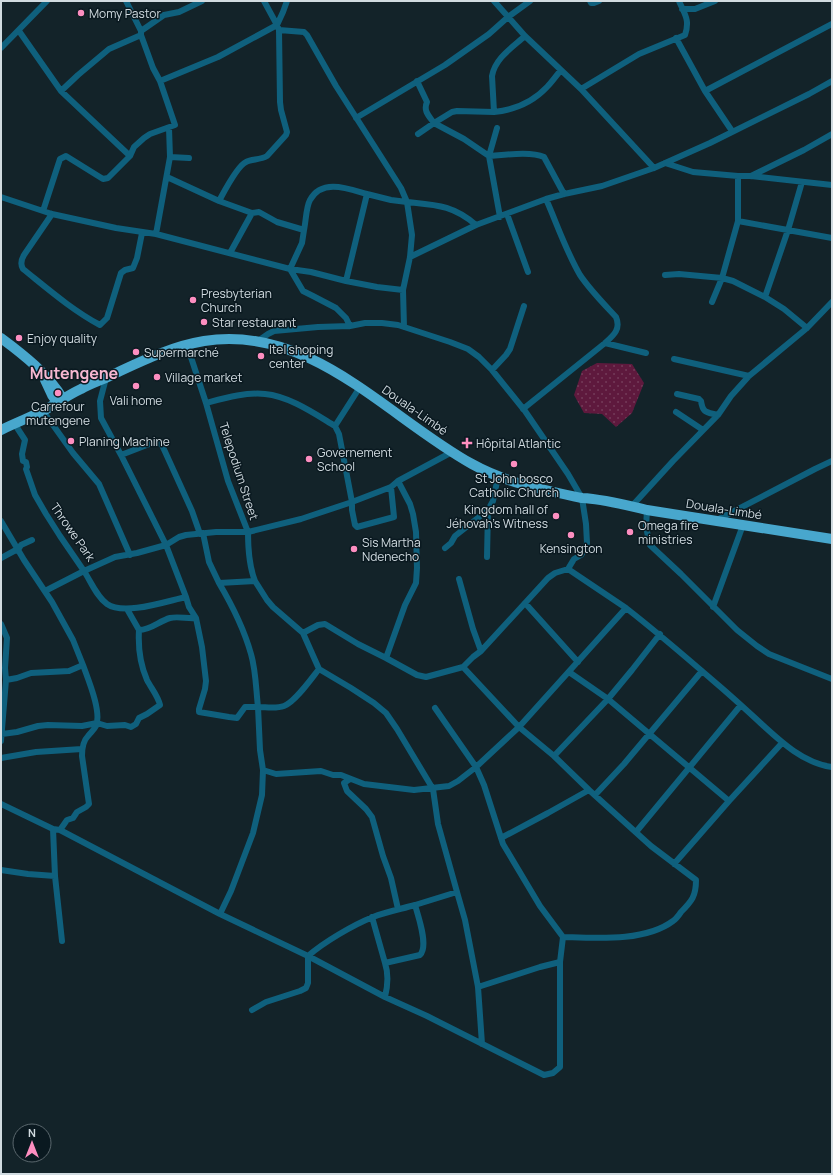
<svg xmlns="http://www.w3.org/2000/svg" width="833" height="1175" viewBox="0 0 833 1175" font-family="Manrope,sans-serif">
	<style>
		.grass { fill: url(#grass-dots) }
		.lines { fill: none; stroke-linecap: round; stroke-linejoin: round }
		.minor { stroke: #0f607d; stroke-width: 6 }
		.trunk { stroke: #48a7cd; stroke-width: 10 }
		.poi-dot { fill: #fd8ec0; stroke: #0a1920; stroke-width: 1.5 }
		.labels { text-anchor: middle; dominant-baseline: central; stroke-width: 3; stroke-linejoin: round; paint-order: stroke }
		.poi-label { font-size: 12px; fill: #d1dbe0; stroke: #0a1920; text-anchor: start }
		.street-label { font-size: 12px; fill: #d1dbe0; stroke: #0a1920 }
		.district-label { font-size: 16px; font-weight: bold; fill: #f6b7d1; stroke: #0a1920 }
	</style>
	<defs>
		<pattern id="grass-dots" width="8" height="8" patternUnits="userSpaceOnUse"><rect width="8" height="8" fill="#5e193d"/><path d="M2 2h.1M6 6h.1" fill="none" stroke="#743a59" stroke-width="1.8" stroke-linecap="round"/></pattern>
	</defs>
	<rect width="100%" height="100%" fill="#132329"/>
	<path class="grass" d="M597 363 632 364 644 383 632 413 616 427 602 414 584 413 574 395 582 371Z"/>
	<g class="lines">
		<path class="minor" d="M126 1 141 31V35L153 68 160 81
			M494 1 525 36 581 89 639 54 685 35C690 20 685 15 679 1
			M590 1 591 3H594L599 1
			M682 9H695L715 1
			M279 30 304 32 307 35 336 86 401 188 407 202
			M19 31 61 91 130 156
			M141 31 164 15 179 12 202 1
			M525 36C513 47 495 58 492 76L494 112C513 110 533 102 547 87 552 82 556 76 561 70
			M676 38 705 91 732 131
			M1 48 47 1
			M417 81 427 102C423 111 429 116 434 123L452 112 457 111 494 112
			M581 89 654 168
			M61 91 78 75 109 49 141 35
			M705 91 832 24
			M356 118 445 65 489 34 508 17 530 1
			M169 128 170 157
			M418 134 434 123 464 139 489 156 497 128
			M665 163 693 172 738 176H751L832 185
			M738 176V221L722 278 733 281 765 297 788 230 802 182
			M751 176 804 150 832 134
			M167 177 219 201C224 192 237 166 246 162 252 159 260 160 267 156L286 135 287 132 281 110 280 102 279 30 277 25 264 1
			M1 197 52 214 116 228 156 234 290 269 303 291 313 296 336 308 346 318 350 326
			M546 199 564 194 602 186 654 168 710 143 809 94 832 81
			M219 201 252 213
			M43 211 60 159 66 156 103 179 108 178 130 156 134 147 144 138 150 134 175 125 160 81 218 57 277 25 283 12 287 1
			M52 214 24 255C21 260 20 264 23 269 48 289 72 310 100 325L107 318 121 273 125 270 133 268 137 258 142 233
			M507 214 528 272
			M500 217 489 156C504 155 531 151 544 157L564 194
			M738 221 832 238
			M304 230C306 221 306 207 310 200 322 178 349 189 367 194
			M156 234 170 157 189 158
			M230 253 252 213 259 212 277 222 304 230 302 243 290 269 311 272 346 281 367 194 391 200 407 202
			M410 257 476 225 546 199C557 224 566 251 580 275 590 290 604 304 616 317 621 329 614 335 605 343L523 409
			M665 275 679 274 722 278 712 302
			M346 281 377 287 403 290
			M765 297 784 309 807 328
			M404 327 403 290 410 257 412 235 407 202C436 205 453 205 476 225
			M258 341 268 334 274 331 318 327 350 326 365 323H382L398 325 450 342 468 349 479 357 492 370 525 411 568 474 582 498 586 524 587 543 585 549 581 555 574 559 568 569 555 573 548 578 481 651
			M605 343 646 353
			M674 359 749 376
			M492 370 506 355 510 349 524 306
			M106 378 100 401 101 418 121 455 166 545 179 537 186 535 216 532H248L228 481 206 403 187 345
			M677 394 699 399 701 401C703 414 707 412 718 415
			M206 403C225 398 246 392 265 394 289 396 315 414 335 426
			M43 411 73 453 99 484 130 555
			M676 412 703 430
			M14 423 25 440 22 454 23 461 26 462 27 467 26 469 35 495 46 514 60 536 84 571 115 557 137 553 166 545 186 597 189 607 196 618 202 647 206 681 205 689 199 709V712L229 717 237 718 245 707H258C256 690 256 671 251 654 244 629 232 605 219 583L255 581C249 566 248 549 248 532L301 519 352 502 339 434 335 426 360 387
			M121 455 152 443 157 442 162 445 192 511 200 534
			M391 487 394 517 357 527 355 525 352 510V502L391 487 398 481 452 452
			M632 506 673 461 718 415 731 396 749 376 807 328 832 302
			M647 510 646 527 650 545 681 574 737 630 757 646 769 654 832 679
			M717 520 815 469 832 461
			M1 521 24 560 52 602 73 640 83 665 69 671 31 673 17 678 6 680 1 741
			M203 533 209 562 219 583
			M445 548 451 543 455 536 488 510
			M487 557 488 510 493 501 498 477
			M1 558 14 551 18 550 21 545 32 540
			M255 581 267 600 273 607 303 633 318 625 325 624 358 644 386 658 405 605 416 583 417 568 416 532 413 514 410 504 398 481
			M45 591 84 571C91 582 97 597 107 604 124 616 167 601 186 597
			M525 603 578 662
			M713 607 743 525
			M626 608C657 632 687 658 717 684 730 695 742 706 754 717 776 737 801 763 832 767
			M127 609 139 630
			M1 624 7 638 5 668 6 680
			M386 658 417 675 426 677 463 667 473 657 481 651 473 629 459 579
			M463 667 519 727 626 608 568 569
			M319 669 351 688 374 703 386 713 397 729 433 789 438 824 457 892
			M569 672 608 699 729 801
			M435 708 476 767 519 727 554 756 589 790 651 846 696 880C696 896 692 901 681 912 679 915 676 919 673 921 645 942 596 938 563 937
			M2 734 17 732 38 726 48 725 82 726 97 723 107 726 125 725 131 727 136 724 139 718 147 714 160 705C158 696 151 688 147 680 140 664 138 647 139 630 151 630 159 621 170 618 178 616 188 619 196 618
			M554 756 608 699 632 670 660 634
			M1 758 36 752 82 749
			M350 779 344 783 347 791 366 809 372 817 383 856 391 878 398 909
			M595 795 624 764 702 671
			M1 804 53 829 60 830 220 914 308 956 385 997 427 1016 544 1075 553 1073 560 1067V962L563 937 540 906 503 844 484 785 476 767 458 781 449 786 414 790 364 784 341 775H333L321 771 276 774 263 770 260 750 258 707C266 707 276 709 284 706 295 702 311 679 319 669L303 633
			M53 829 55 876 62 941
			M60 830 67 820 73 818 77 812 86 807 89 804 82 756C82 749 83 741 88 736 91 732 94 730 96 726 102 712 88 679 83 665
			M636 832 741 705
			M501 838 548 813 589 790
			M674 864 729 801 782 743
			M1 870 28 874 55 876
			M220 914 231 891 253 833 262 795 263 770
			M372 917 385 963
			M478 987 482 1044
			M385 997C388 985 389 975 385 963L420 955C429 946 418 916 415 905L457 892 465 920 478 987 540 967 560 962
			M252 1010 266 1002 300 991 306 988 308 983V956C324 942 353 925 373 917 386 912 401 909 415 905"/>
		<path class="trunk" d="M1 338C24 355 48 374 63 399
			M45 380 52 395 57 402
			M1 430C15 423 31 417 45 410 57 403 68 395 81 389 92 383 105 379 116 373 144 360 173 346 204 341 311 324 387 417 472 464 506 483 544 490 582 498 603 499 626 505 647 510L832 539"/>
	</g>
	<g class="poi-dot">
		<circle cx="81" cy="13" r="4"/>
		<circle cx="193" cy="300" r="4"/>
		<circle cx="204" cy="322" r="4"/>
		<circle cx="19" cy="338" r="4"/>
		<circle cx="136" cy="352" r="4"/>
		<circle cx="261" cy="356" r="4"/>
		<circle cx="157" cy="377" r="4"/>
		<circle cx="136" cy="386" r="4"/>
		<circle cx="58" cy="393" r="4"/>
		<circle cx="71" cy="441" r="4"/>
		<path d="M465 437h4v4h4v4h-4v4h-4v-4h-4v-4h4z"/>
		<circle cx="309" cy="459" r="4"/>
		<circle cx="514" cy="464" r="4"/>
		<circle cx="556" cy="516" r="4"/>
		<circle cx="630" cy="532" r="4"/>
		<circle cx="571" cy="535" r="4"/>
		<circle cx="354" cy="549" r="4"/>
	</g>
	<g class="labels">
		<g class="poi-label">
			<text x="89" y="13">Momy Pastor</text>
			<text x="201" y="293">Presbyterian<tspan x="201" dy="14">Church</tspan></text>
			<text x="212" y="322">Star restaurant</text>
			<text x="27" y="338">Enjoy quality</text>
			<text x="269" y="349">Itel shoping<tspan x="269" dy="14">center</tspan></text>
			<text x="144" y="352">Supermarché</text>
			<text x="165" y="377">Village market</text>
			<text x="136" y="400" text-anchor="middle">Vali home</text>
			<text x="58" y="406" text-anchor="middle">Carrefour<tspan x="58" dy="14">mutengene</tspan></text>
			<text x="79" y="441">Planing Machine</text>
			<text x="476" y="443">Hôpital Atlantic</text>
			<text x="317" y="452">Governement<tspan x="317" dy="14">School</tspan></text>
			<text x="514" y="478" text-anchor="middle">St John bosco<tspan x="514" dy="14">Catholic Church</tspan></text>
			<text x="548" y="509" text-anchor="end">Kingdom hall of<tspan x="548" dy="14">Jéhovah's Witness</tspan></text>
			<text x="638" y="525">Omega fire<tspan x="638" dy="14">ministries</tspan></text>
			<text x="362" y="542">Sis Martha<tspan x="362" dy="14">Ndenecho</tspan></text>
			<text x="571" y="548" text-anchor="middle">Kensington</text>
		</g>
		<g class="street-label">
			<text transform="translate(415 410) rotate(35)">Douala-Limbé</text>
			<text transform="translate(239 471) rotate(72)">Telepodium Street</text>
			<text transform="translate(724 509) rotate(9)">Douala-Limbé</text>
			<text transform="translate(73 532) rotate(55)">Throwe Park</text>
		</g>
		<g class="district-label">
			<text x="74" y="373">Mutengene</text>
		</g>
	</g>
	<rect width="833" height="1175" fill="none" stroke="#d1dbe0" stroke-width="4"/>
	<g transform="translate(32 1143)"><circle r="19" fill="#0a1920" stroke="#5a676d"/>
	<path d="M0-3L7 15L0 10L-7 15Z" fill="#fd8ec0"/>
	<text y="-6" font-size="11" font-weight="bold" text-anchor="middle" fill="#d1dbe0">N</text>
	</g>
</svg>
